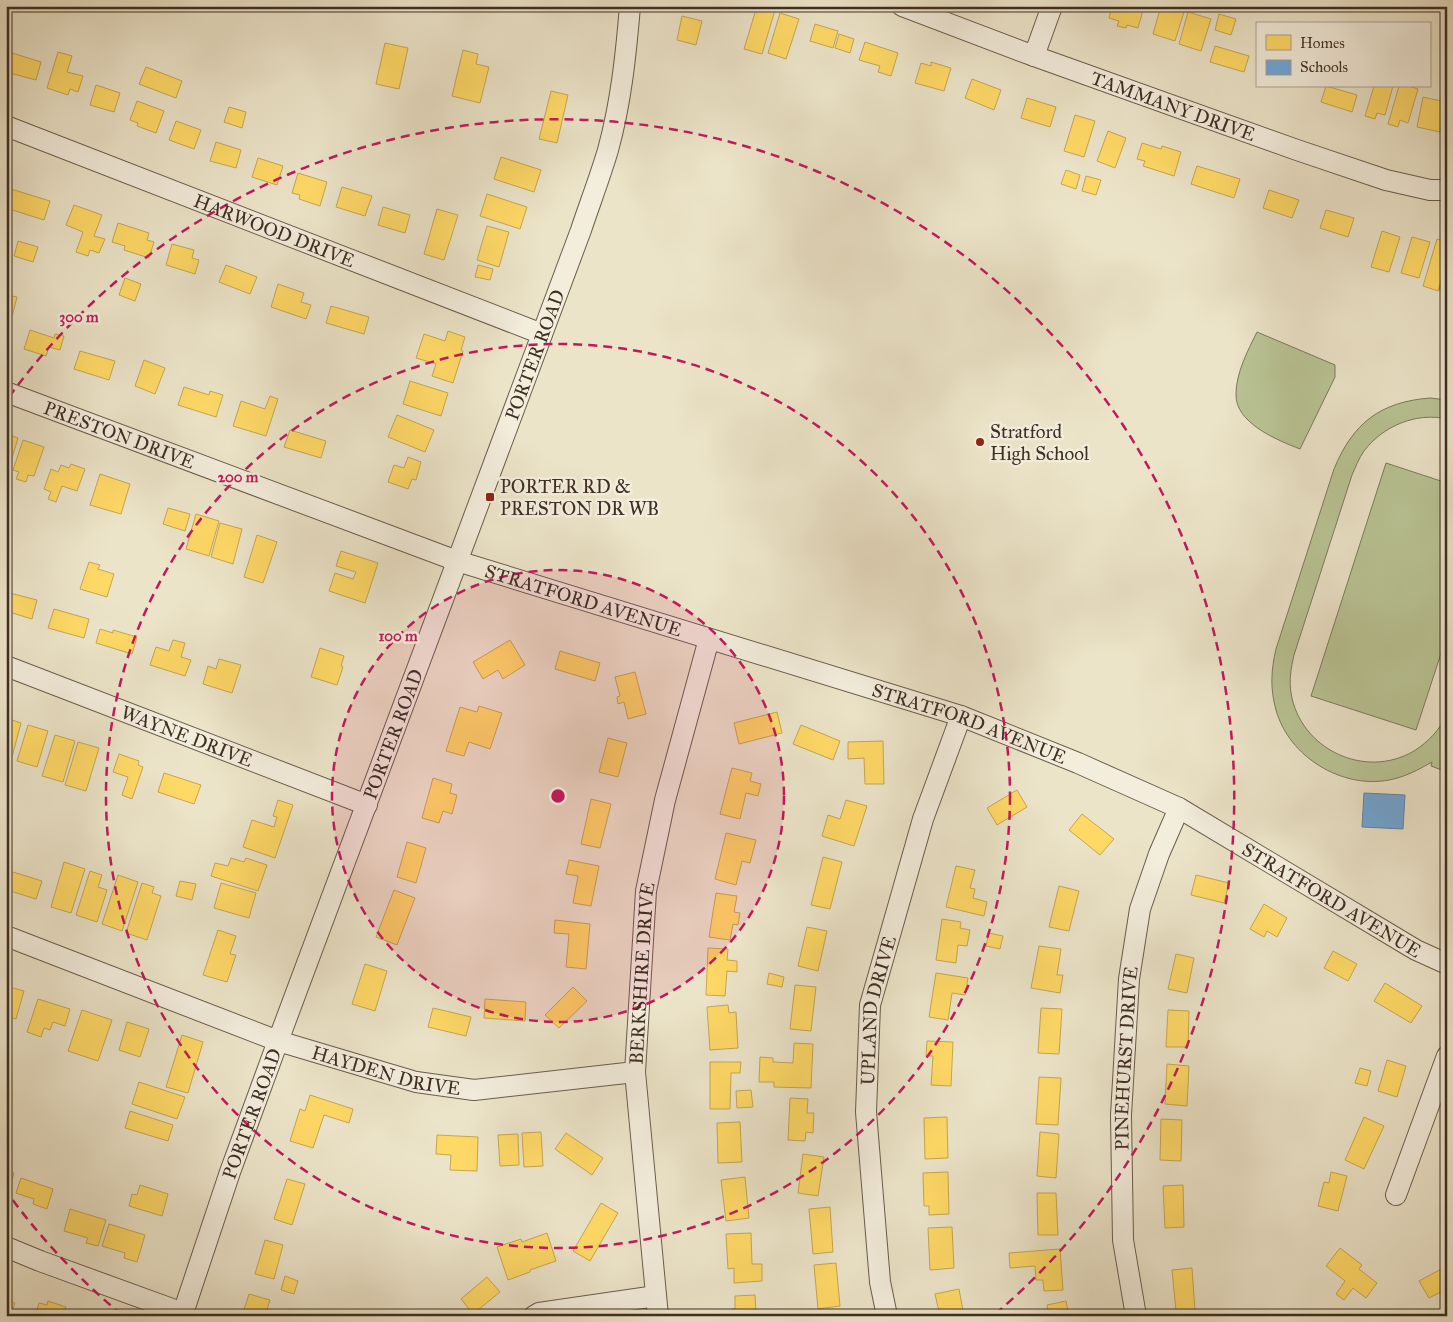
<svg xmlns="http://www.w3.org/2000/svg" width="1453" height="1322" viewBox="0 0 1453 1322" font-family="'IM FELL Great Primer',serif">
	<style>
		.green { fill: #b9c495; stroke: #7c795c }
		.homes { fill: #ffd966; stroke: #c5a652 }
		.schools { fill: #6fa8dc; stroke: #6183a4 }
		.lines { fill: none; stroke-linecap: round; stroke-linejoin: round }
		.minor-casing { stroke: #6a5c4c; stroke-width: 22 }
		.minor { stroke: #f3eddc; stroke-width: 20 }
		.ring { fill: none; stroke: #c2185b; stroke-width: 2.5; stroke-dasharray: 9 6 }
		.poi-dot { fill: #8f2418; stroke: #f3eddc; stroke-width: 2 }
		.labels { text-anchor: middle; dominant-baseline: central; stroke-width: 5; stroke-linejoin: round; paint-order: stroke }
		.street-label { font-size: 19px; fill: #3f2e23; stroke: #f3eddc }
		.poi-label { font-size: 19px; fill: #3f2e23; stroke: #f3eddc; text-anchor: start }
		.centre { fill: #c2185b; stroke: #f3eddc; stroke-width: 2.5 }
		.ring-label { font-size: 15px; text-anchor: middle; font-weight: bold; fill: #c2185b; stroke: #f3eddc; stroke-width: 5; stroke-linejoin: round; paint-order: stroke }
	</style>
	<rect width="100%" height="100%" fill="#ece4c9"/>
	<filter id="stains"><feTurbulence type="fractalNoise" baseFrequency=".004" numOctaves="4"/><feColorMatrix values="0 0 0 0 .2 0 0 0 0 .09 0 0 0 0 .02 0 0 0 .5 -.17"/></filter>
	<radialGradient id="worn" r=".72"><stop offset=".6" stop-color="#630" stop-opacity="0"/><stop offset="1" stop-color="#630" stop-opacity=".3"/></radialGradient>
	<path class="green" d="M1257 332 1335 365V377L1300 449C1277 440 1235 423 1236 394 1236 373 1248 350 1257 332Z
		M1430 398 1447 400V419C1416 412 1383 426 1364 451 1359 458 1356 466 1352 475L1294 655C1291 668 1289 680 1291 693 1300 749 1365 780 1414 751 1428 742 1440 730 1447 714V772L1431 766 1432 762C1418 770 1405 777 1389 780 1342 789 1289 757 1276 710 1270 689 1271 670 1276 649L1334 469C1353 423 1380 402 1430 398Z
		M1386 463 1447 483V635L1416 730 1311 696Z"/>
	<path class="homes" d="M757 6H764L775 10 762 54 744 49Z
		M1112 6H1130L1143 10 1138 28 1127 25 1126 28 1117 26 1119 21 1109 18Z
		M1161 6H1166L1184 12 1175 41 1153 34Z
		M1188 12 1211 19 1201 51 1179 44Z
		M780 13 799 19 786 59 768 53Z
		M1219 14 1236 19 1231 35 1215 30Z
		M682 16 702 21 696 45 677 40Z
		M815 24 838 31 833 48 810 41Z
		M839 34 854 39 850 53 835 48Z
		M865 42 898 53 891 76 878 72 880 66 859 60Z
		M385 43 408 48 399 89 376 84Z
		M1215 46 1249 56 1244 72 1210 62Z
		M463 50 478 54 476 64 489 67 480 103 452 96Z
		M9 52 41 62 36 80 6 72V61Z
		M58 52 72 56 67 72 83 76 78 92 70 89 68 95 47 88Z
		M931 62 951 68 944 91 915 83 921 63 931 66Z
		M146 67 182 81 176 98 139 84Z
		M972 79 1001 90 994 110 965 98Z
		M96 85 120 93 114 112 90 105Z
		M1326 86 1357 95 1352 112 1321 102Z
		M1374 86H1393L1385 115 1377 113 1375 119 1365 116Z
		M1399 86H1409L1418 89 1408 123 1400 120 1398 127 1388 124Z
		M551 91 568 95 557 143 539 139Z
		M1423 97 1446 102 1440 132 1417 127Z
		M1027 98 1056 107 1050 127 1021 118Z
		M137 101 164 111 156 133 137 126 138 123 130 120Z
		M229 107 246 112 242 128 224 122Z
		M1075 115 1095 121 1084 157 1064 151Z
		M176 121 201 130 194 149 169 140Z
		M1108 131 1126 138 1115 168 1097 161Z
		M216 142 241 150 236 168 210 161Z
		M1142 143 1161 149 1162 146 1181 152 1174 176 1143 166 1145 161 1137 159Z
		M501 157 541 170 534 192 494 179Z
		M258 158 283 166 277 185 252 177Z
		M1197 166 1240 179 1234 198 1191 184Z
		M1066 170 1080 175 1076 189 1061 184Z
		M298 173 327 182 320 206 299 199 300 195 292 193Z
		M1086 176 1101 180 1096 195 1082 191Z
		M342 187 372 196 365 216 336 207Z
		M11 189 50 201 44 220 6 208Z
		M1269 190 1299 200 1292 218 1263 208Z
		M487 194 527 207 520 229 480 216Z
		M74 205 102 215 94 236 105 239 99 253 90 250 88 256 76 252 83 232 66 225Z
		M383 207 410 215 405 233 378 225Z
		M437 209 458 215 444 260 424 254Z
		M1326 210 1354 218 1348 237 1320 228Z
		M118 223 149 233 147 240 154 242 149 258 124 250 125 246 112 242Z
		M487 226 509 232 499 267 477 260Z
		M1382 231 1400 237 1389 272 1371 267Z
		M1412 237 1430 242 1419 278 1401 273Z
		M1437 239 1447 242V259L1438 291 1423 286Z
		M18 241 38 247 33 262 14 256Z
		M172 244 194 250 192 258 199 260 195 274 166 265Z
		M226 265 257 277 250 294 219 282Z
		M478 265 493 269 490 280 475 277Z
		M1447 265V293L1439 290Z
		M125 278 141 284 135 301 119 295Z
		M278 284 304 293 301 302 311 305 306 319 271 307Z
		M8 295 17 297 12 317 6 316V302Z
		M331 306 369 317 364 334 326 323Z
		M30 330 54 338 55 334 64 336 60 350 49 347 46 356 24 349Z
		M448 331 465 337 461 350 463 351 453 383 432 376 436 364 416 358 424 334 445 341Z
		M80 351 115 361 109 380 74 369Z
		M144 360 165 368 155 394 135 386Z
		M410 381 448 393 441 416 403 404Z
		M184 387 209 395 210 391 223 395 216 417 178 405Z
		M270 396 278 399 266 436 233 426 241 401 265 409Z
		M397 415 434 430 425 452 388 437Z
		M290 430 326 441 321 458 284 447Z
		M6 434 18 438 7 475H6Z
		M23 440 44 447 34 476 28 475 26 482 16 479 19 472 13 470Z
		M408 457 421 462 416 480 412 479 408 489 388 482 394 465 404 468Z
		M71 464 85 469 77 491 62 486 56 502 48 499 51 492 44 489 51 469 58 472 61 465 69 468Z
		M100 474 130 484 121 514 90 505Z
		M168 508 190 514 185 531 163 524Z
		M196 514 219 521 209 556 186 549Z
		M220 523 242 529 233 564 211 557Z
		M257 535 277 542 263 583 244 577Z
		M341 551 378 563 365 603 329 591 335 573 353 579 356 572 336 566Z
		M89 562 100 565 98 569 114 574 107 597 80 589Z
		M6 592 37 600 32 619 6 611Z
		M54 609 89 619 84 638 48 628Z
		M100 629 113 633V630L137 637 132 654 96 643Z
		M173 640 185 643 181 657 191 660 185 676 150 665 156 647 169 651Z
		M510 640 525 665 503 679 498 670 483 679 473 662Z
		M320 648 344 656 341 666 343 667 337 685 311 677Z
		M560 651 600 663 595 681 555 669Z
		M219 659 241 665 232 693 203 684 208 666 216 669Z
		M635 672 646 714 628 719 624 702 618 704 617 697 620 696 615 677Z
		M479 706 502 713 490 749 469 742 464 756 446 751 460 707 477 712Z
		M777 712 782 733 739 744 734 723Z
		M6 718 21 723 12 757 6 755Z
		M28 725 48 731 37 767 17 761Z
		M801 725 840 741 833 760 793 744Z
		M55 735 75 741 63 782 42 776Z
		M608 738 627 743 618 777 599 772Z
		M883 741 884 784H865L864 758 848 759V742Z
		M78 742 99 748 86 791 65 785Z
		M119 754 139 761 138 765 143 767 132 799 122 795 128 777 113 772Z
		M732 768 752 773 750 781 761 784 758 796 746 793 740 819 720 814Z
		M164 773 201 785 194 804 158 792Z
		M433 778 452 784 450 793 457 795 452 814 443 811 439 823 422 818Z
		M1017 790 1027 807 997 825 987 808Z
		M591 799 611 804 600 848 581 844Z
		M278 800 293 805 275 858 243 847 252 820 274 827 277 817 273 816Z
		M846 800 867 806 854 846 822 836 828 815 840 819Z
		M1082 814 1114 839 1100 855 1069 830Z
		M726 833 756 840 750 863 742 861 736 885 715 879Z
		M407 842 426 848 416 883 397 877Z
		M823 857 842 862 830 909 811 905Z
		M231 858 244 862 246 858 267 865 258 891 211 876 215 863 228 866Z
		M569 860 599 866 591 906 573 903 578 876 566 874Z
		M64 862 85 869 71 913 51 907Z
		M956 866 975 870 970 888 975 889 973 898 987 902 984 916 946 907Z
		M90 871 102 875 98 887 107 890 97 922 76 915Z
		M13 872 42 881 36 899 7 890Z
		M118 875 138 882 122 931 102 924Z
		M1196 875 1229 883 1224 903 1191 895Z
		M180 881 196 884 192 900 176 896Z
		M142 883 154 887 152 893 161 896 147 940 126 933Z
		M221 883 256 893 249 918 214 908Z
		M1059 886 1079 891 1069 931 1049 927Z
		M394 890 415 898 397 945 376 937Z
		M716 893 737 896 734 912 740 913 738 925 733 924 730 940 709 937Z
		M1264 904 1287 918 1277 937 1267 931 1264 937 1250 929Z
		M942 919 961 922 960 928 970 930 967 946 958 945 956 963 936 960Z
		M555 920 590 924 586 969 566 967 569 934 554 933Z
		M807 927 827 931 818 971 798 966Z
		M218 930 236 936 230 954 236 955 227 982 203 975Z
		M989 933 1003 936 1000 949 986 946Z
		M1039 946 1061 949 1057 975H1063L1060 993 1031 988Z
		M708 948 728 949 727 960 737 961V972L727 971 725 996 706 995Z
		M1333 951 1357 964 1348 981 1324 968Z
		M1176 954 1194 958 1187 993 1168 989Z
		M365 964 387 971 375 1011 352 1004Z
		M769 973 784 977 782 987 767 984Z
		M936 973 968 978 965 995 952 993 948 1020 929 1017Z
		M1385 983 1422 1006 1411 1023 1374 1001Z
		M795 985 816 987 811 1031 790 1029Z
		M6 986 24 991 16 1019 6 1016Z
		M573 987 587 1001 559 1028 545 1015Z
		M38 999 70 1009 65 1026 53 1022 50 1030 44 1028 41 1037 27 1032Z
		M485 999 526 1002 525 1021 484 1018Z
		M728 1005 729 1013 736 1012 738 1048 710 1050 707 1007Z
		M433 1008 471 1017 466 1036 428 1027Z
		M1041 1008 1062 1009 1059 1054 1038 1053Z
		M82 1010 112 1020 98 1061 68 1051Z
		M1168 1010 1189 1011 1188 1047H1166Z
		M127 1022 149 1029 140 1057 119 1050Z
		M182 1035 203 1042 188 1093 166 1087Z
		M927 1041 953 1042 951 1086 931 1085 933 1056H926Z
		M794 1043 813 1044 811 1088 774 1087V1082H759L760 1057 773 1058V1062L793 1063Z
		M1387 1060 1406 1066 1397 1097 1378 1091Z
		M710 1062H741L740 1073H731L730 1109H710Z
		M1167 1064 1189 1066 1187 1106 1165 1104Z
		M1360 1068 1371 1071 1367 1086 1355 1083Z
		M1039 1077 1061 1078 1058 1125 1036 1124Z
		M139 1082 185 1097 177 1119 132 1104Z
		M751 1090 753 1107 737 1108 736 1091Z
		M310 1095 353 1109 349 1123 324 1115 313 1148 290 1141 300 1109 305 1111Z
		M790 1098 808 1099 807 1113H814L813 1133 806 1132 805 1141 788 1140Z
		M130 1111 173 1125 168 1141 125 1128Z
		M947 1117 948 1158 925 1159 924 1118Z
		M1364 1117 1384 1126 1364 1169 1345 1160Z
		M1161 1119 1182 1120 1181 1161 1160 1160Z
		M740 1122 742 1162 718 1163 717 1123Z
		M541 1132 543 1166 524 1167 522 1133Z
		M1040 1132 1059 1134 1056 1178 1037 1176Z
		M566 1133 603 1158 592 1175 555 1149Z
		M518 1134 519 1165 500 1166 498 1135Z
		M437 1135 478 1137 477 1171 450 1170 451 1155 436 1154Z
		M803 1154 824 1157 818 1196 798 1193Z
		M6 1170 14 1173 9 1191 6 1190Z
		M948 1172 949 1214 929 1215V1206H924L923 1173Z
		M1331 1172 1347 1176 1338 1211 1318 1206 1324 1182 1329 1183Z
		M745 1177 749 1218 726 1221 721 1180Z
		M21 1178 53 1189 47 1209 33 1204 34 1199 16 1193Z
		M287 1179 305 1184 292 1225 274 1219Z
		M140 1185 168 1194 162 1216 129 1206 132 1194 137 1195Z
		M1183 1185 1184 1227 1165 1228 1163 1186Z
		M1037 1193H1056L1058 1235H1038Z
		M601 1203 618 1213 590 1261 573 1251Z
		M830 1207 833 1252 813 1254 809 1209Z
		M70 1209 106 1220 98 1246 86 1243 88 1238 64 1231Z
		M109 1224 145 1235 137 1262 124 1258 125 1253 102 1246Z
		M952 1227 954 1268 930 1270 928 1228Z
		M547 1233 556 1261 530 1270V1272L508 1280 497 1247 521 1239 522 1242Z
		M751 1233 752 1264H762V1281L734 1283V1268L728 1269 726 1234Z
		M265 1240 283 1245 274 1279 255 1274Z
		M1340 1248 1362 1265 1359 1269 1377 1283 1366 1298 1353 1288 1344 1300 1336 1294 1345 1281 1326 1266Z
		M1060 1249 1063 1290 1044 1291 1043 1280H1036L1035 1266 1010 1268 1009 1253Z
		M836 1263 840 1306 818 1309 814 1265Z
		M1447 1266V1289L1429 1298 1419 1281Z
		M1192 1268 1195 1310 1176 1311 1172 1270Z
		M285 1276 298 1281 294 1294 281 1290Z
		M487 1277 500 1292 473 1314 461 1299Z
		M959 1289 964 1316H940L935 1294Z
		M249 1294 270 1300 265 1316H242Z
		M755 1295 756 1316H732V1309H735V1296Z
		M6 1300 15 1303 11 1314 6 1312Z
		M48 1301 66 1307 63 1316H35L39 1303 47 1305Z
		M1066 1301 1069 1316H1049L1047 1305Z"/>
	<path class="schools" d="M1364 793 1405 795 1403 829 1362 827Z"/>
	<g class="lines">
		<defs>
			<g id="minor">
				<path id="s1" d="M902 6 1034 56 1297 150 1386 180 1430 190H1447"/>
				<path d="M1034 56 1052 6"/>
				<path id="s2" d="M6 126 542 334"/>
				<path id="s3" d="M6 392 457 561 961 716 1078 763 1179 808 1416 950 1447 964"/>
				<path id="s4" d="M6 666 367 805"/>
				<path id="s5" d="M6 936 278 1041 416 1082 474 1090 635 1072"/>
				<path d="M1396 1195 1447 1056"/>
				<path d="M6 1247 40 1261 183 1313"/>
				<path id="s6" d="M182 1316 230 1172 278 1041 581 230C590 203 600 177 608 150 621 103 626 54 630 6"/>
				<path d="M534 1316 539 1313 656 1296"/>
				<path id="s7" d="M658 1316 635 1072 646 891 665 800 709 639"/>
				<path id="s8" d="M887 1316 880 1282 866 1112 870 1005 923 819 961 716"/>
				<path id="s9" d="M1136 1316 1123 1240 1121 1115 1129 979 1140 909 1159 854 1179 808"/>
			</g>
		</defs>
		<use href="#minor" class="minor-casing"/>
		<use href="#minor" class="minor"/>
	</g>
	<circle cx="558" cy="796" r="226" fill="#c2185b" fill-opacity=".12"/>
	<g class="ring">
		<circle cx="558" cy="796" r="226"/>
		<circle cx="558" cy="796" r="452"/>
		<path d="M122 1315A678 678 0 0 1 9 1195M9 397A678 678 0 1 1 994 1315"/>
	</g>
	<g class="poi-dot">
		<circle cx="980" cy="442" r="5"/>
		<rect x="485" y="492" width="10" height="10" rx="2.5"/>
	</g>
	<g class="labels">
		<g class="street-label">
			<text stroke="none"><textPath href="#s1" startOffset="289">TAMMANY DRIVE</textPath></text>
			<text stroke="none"><textPath href="#s2" startOffset="288">HARWOOD DRIVE</textPath></text>
			<text stroke="none"><textPath href="#s6" startOffset="1024">PORTER ROAD</textPath></text>
			<text stroke="none"><textPath href="#s3" startOffset="121">PRESTON DRIVE</textPath></text>
			<text stroke="none"><textPath href="#s3" startOffset="614">STRATFORD AVENUE</textPath></text>
			<text stroke="none"><textPath href="#s3" startOffset="1019">STRATFORD AVENUE</textPath></text>
			<text stroke="none"><textPath href="#s6" startOffset="619">PORTER ROAD</textPath></text>
			<text stroke="none"><textPath href="#s4" startOffset="194">WAYNE DRIVE</textPath></text>
			<text stroke="none"><textPath href="#s3" startOffset="1424">STRATFORD AVENUE</textPath></text>
			<text stroke="none"><textPath href="#s7" startOffset="344">BERKSHIRE DRIVE</textPath></text>
			<text stroke="none"><textPath href="#s8" startOffset="308">UPLAND DRIVE</textPath></text>
			<text stroke="none"><textPath href="#s9" startOffset="259">PINEHURST DRIVE</textPath></text>
			<text stroke="none"><textPath href="#s5" startOffset="404">HAYDEN DRIVE</textPath></text>
			<text stroke="none"><textPath href="#s6" startOffset="214">PORTER ROAD</textPath></text>
		</g>
		<g class="poi-label">
			<text x="990" y="431">Stratford<tspan x="990" dy="22">High School</tspan></text>
			<text x="500" y="486">PORTER RD &amp;<tspan x="500" dy="22">PRESTON DR WB</tspan></text>
		</g>
	</g>
	<circle cx="558" cy="796" r="8" class="centre"/>
	<g class="ring-label">
		<text x="79" y="322">300 m</text>
		<text x="238" y="482">200 m</text>
		<text x="398" y="641">100 m</text>
	</g>
	<rect width="1453" height="1322" fill="none" stroke="#ece4c9" stroke-width="25"/>
	<rect x="8" y="8" width="1438" height="1307" fill="none" stroke="#3f2e23" stroke-width="2.5"/>
	<rect x="12" y="12" width="1428" height="1297" fill="none" stroke="#3f2e23"/>
	<rect x="1256" y="22" width="175" height="65" fill="#f3eddc" stroke="#aba192"/>
	<rect x="1266" y="35" width="25" height="15" fill="#ffd966" stroke="#aba192"/>
	<text x="1300" y="48" font-size="15" fill="#3f2e23">Homes</text>
	<rect x="1266" y="60" width="25" height="15" fill="#6fa8dc" stroke="#aba192"/>
	<text x="1300" y="72" font-size="15" fill="#3f2e23">Schools</text>
	<rect width="100%" height="100%" filter="url(#stains)"/>
	<rect width="100%" height="100%" fill="url(#worn)"/>
</svg>
